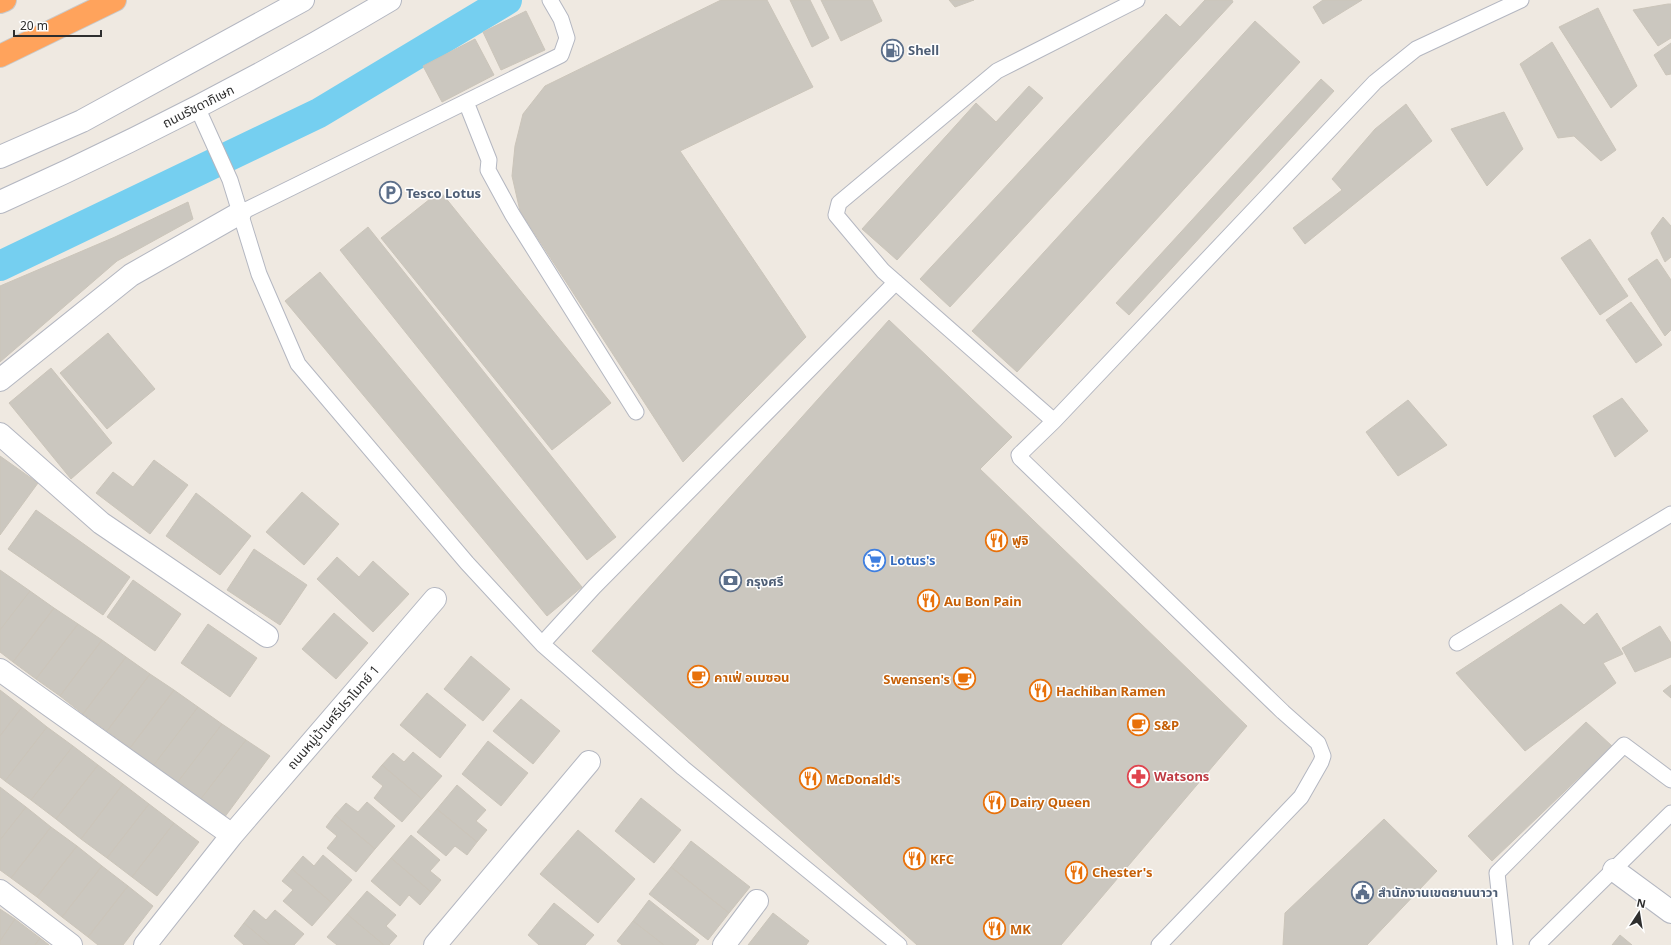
<svg xmlns="http://www.w3.org/2000/svg" width="1671" height="945" viewBox="0 0 1671 945" font-family="'Noto Sans','Noto Sans Thai',sans-serif">
	<style>
		.lines { fill: none; stroke-linecap: round; stroke-linejoin: round }
		.canal { stroke: #75cff0; stroke-width: 30 }
		.building { fill: #cbc7bf; stroke: #cbc5ba }
		.service-casing { stroke: #b4b7c1; stroke-width: 17 }
		.minor-casing { stroke: #b4b7c1; stroke-width: 24 }
		.secondary-casing { stroke: #b4b7c1; stroke-width: 24 }
		.motorway-casing { stroke: #c9c9c9; stroke-width: 24 }
		.service { stroke: #fff; stroke-width: 15 }
		.minor { stroke: #fff; stroke-width: 22 }
		.secondary { stroke: #fff; stroke-width: 22 }
		.motorway { stroke: #ffa35c; stroke-width: 22 }
		.labels { text-anchor: middle; dominant-baseline: central; stroke-width: 3; stroke-linejoin: round; paint-order: stroke }
		.service-label { font-size: 13px; font-weight: bold; fill: #4e5e75; stroke: #fff; text-anchor: start }
		.street-label { font-size: 13px; fill: #2e2e2e; stroke: #fff }
		.food-label { font-size: 13px; font-weight: bold; fill: #c56008; stroke: #fff; text-anchor: start }
		.shop-label { font-size: 13px; font-weight: bold; fill: #366cbe; stroke: #fff; text-anchor: start }
		.health-label { font-size: 13px; font-weight: bold; fill: #be3a42; stroke: #fff; text-anchor: start }
	</style>
	<rect width="100%" height="100%" fill="#efe9e1"/>
	<g class="lines">
		<path class="canal" d="M0 266 319 113 507 0"/>
	</g>
	<path class="building" d="M721 0H767L813 87 680 151 806 337 683 462 520 211 512 176 515 146 523 114 545 86Z
		M790 0H810L829 38 812 47Z
		M821 0H872L882 21 841 41Z
		M949 0H974L955 7Z
		M1205 0H1232L1233 2 950 307 920 279 1166 14 1180 27Z
		M1323 0H1362L1323 24 1313 7Z
		M1668 4H1671V38L1658 46 1633 10Z
		M1598 8 1637 86 1611 108 1559 27Z
		M526 11 545 50 501 70 483 32Z
		M1255 21 1300 62 1017 372 972 331Z
		M475 39 494 75 442 102 423 66Z
		M1552 42 1616 150 1601 161 1574 136 1558 138 1520 64Z
		M1671 43V74L1666 75 1654 55Z
		M1321 79 1334 91 1129 315 1116 303Z
		M1029 86 1043 98 897 260 862 229 976 103 996 122Z
		M1406 104 1432 141 1305 244 1293 228 1342 190 1332 179 1375 129Z
		M1504 112 1523 149 1487 186 1451 129Z
		M440 191 611 403 552 450 381 238Z
		M188 202 193 219 117 261 0 362V286L115 237Z
		M1663 217 1671 226V257L1665 262 1651 233Z
		M368 227 616 537 587 560 340 250Z
		M1590 239 1628 296 1600 315 1561 258Z
		M1657 259 1671 280V330L1665 336 1628 279Z
		M320 272 582 587 547 616 285 301Z
		M1631 302 1662 345 1636 363 1606 320Z
		M889 320 1012 437 980 469 1247 726 1061 945H917L592 651Z
		M108 333 155 389 107 429 60 373Z
		M51 368 112 443 71 479 9 403Z
		M1622 398 1648 431 1615 457 1593 416Z
		M1408 400 1447 445 1398 476 1366 432Z
		M0 456 38 483 0 535Z
		M154 460 188 485 150 534 96 493 113 472 133 487Z
		M302 492 339 524 304 565 266 532Z
		M196 493 251 536 220 575 166 536Z
		M36 510 130 577 103 615 8 549Z
		M254 549 307 585 280 625 227 590Z
		M337 557 359 577 373 561 409 594 373 632 317 579Z
		M0 570 30 591 0 630Z
		M133 580 181 614 155 651 107 617Z
		M30 591 54 608 13 662 0 652V630Z
		M1561 604 1584 625 1597 613 1623 654 1603 663 1616 683 1525 751 1456 673Z
		M54 608 78 624 36 679 13 662Z
		M334 613 368 643 336 679 302 649Z
		M78 624 102 640 60 696 36 679Z
		M208 624 257 658 230 697 181 663Z
		M1660 626 1671 643V657L1635 672 1622 648Z
		M102 640 126 657 83 714 60 696Z
		M471 656 510 689 483 721 444 689Z
		M126 657 150 674 107 731 83 714Z
		M150 674 174 690 130 748 107 731Z
		M1671 685V698L1663 691Z
		M0 690 22 707 0 736Z
		M174 690 198 707 153 766 130 748Z
		M427 693 466 725 440 758 400 725Z
		M521 699 560 731 533 764 493 731Z
		M22 707 47 727 5 781 0 777V736Z
		M198 707 222 724 177 783 153 766Z
		M1586 722 1612 746 1492 861 1468 836Z
		M222 724 246 740 200 800 177 783Z
		M47 727 73 746 31 800 5 781Z
		M246 740 270 756 224 818 200 800Z
		M488 741 528 773 501 806 462 774Z
		M73 746 98 765 56 819 31 800Z
		M413 752 442 776 422 799 382 765 393 753 404 762Z
		M98 765 123 784 81 839 56 819Z
		M382 765 422 799 402 822 374 798 383 786 372 777Z
		M123 784 149 804 107 858 81 839Z
		M457 785 486 810 476 821 487 830 477 842 437 809Z
		M0 787 26 807 0 840Z
		M641 798 681 830 654 863 615 831Z
		M367 802 395 826 375 849 335 815 346 803 358 812Z
		M149 804 174 823 132 877 107 858Z
		M26 807 51 827 11 878 0 870V840Z
		M437 809 477 842 467 855 455 846 446 856 417 832Z
		M335 815 375 849 356 872 327 848 337 836 326 827Z
		M1384 819 1437 871 1367 945H1283L1285 913Z
		M174 823 199 842 157 896 132 877Z
		M51 827 77 846 37 897 11 878Z
		M578 830 635 879 598 923 540 874Z
		M411 835 440 860 430 871 441 880 431 892 391 858Z
		M691 841 750 887 729 913 671 867Z
		M77 846 102 866 62 917 37 897Z
		M323 855 352 880 332 903 292 869 303 856 314 866Z
		M391 858 431 892 420 905 409 895 400 906 371 881Z
		M102 866 128 886 88 937 62 917Z
		M671 867 729 913 708 940 649 894Z
		M292 869 332 903 312 926 283 901 293 890 282 881Z
		M128 886 153 906 123 945H98L88 937Z
		M367 891 396 915 386 926 397 936 389 945H384L347 914Z
		M649 900 699 940 695 945H664L633 921Z
		M554 903 594 935 585 945H539L528 935Z
		M0 909 15 919 0 941Z
		M254 910 266 920 275 910 304 934 294 945H270L244 923Z
		M773 913 809 941 806 945H748Z
		M347 914 384 945H337L327 937Z
		M15 919 40 938 35 945H0V941Z
		M633 921 664 945H622L617 941Z
		M244 923 270 945H244L234 936Z
		M1620 935 1632 945H1612Z
		M40 938 49 945H35Z"/>
	<g class="lines">
		<defs>
			<path id="service" d="M1137 0 997 71 839 203 836 215 883 271 1054 421 1375 82 1416 49 1521 0
				M466 102 489 160 488 170 512 214 636 412
				M197 107 230 180 259 274 298 364 467 563 542 644 683 768 899 945
				M240 213 561 55 567 38 561 19 550 0
				M1054 421 1021 453 1019 455 1020 458 1283 712 1318 743 1323 756 1321 762 1301 797 1159 945
				M1457 643 1671 514
				M542 644 594 587 896 282
				M1505 945 1497 873 1624 745 1671 780
				M1537 945 1671 813"/>
			<path id="minor" d="M0 380 131 275 240 213
				M0 434 101 523 267 636
				M0 670 232 835
				M1614 870 1671 912
				M0 891 71 945
				M145 945 232 835 435 599
				M435 945 589 762
				M724 945 757 901"/>
			<path id="secondary" d="M0 157 82 121 303 0
				M0 202C134 142 264 75 390 0"/>
			<path id="motorway" d="M0 2 5 0
				M0 56 115 0"/>
		</defs>
		<use href="#service" class="service-casing"/>
		<use href="#minor" class="minor-casing"/>
		<use href="#secondary" class="secondary-casing"/>
		<use href="#motorway" class="motorway-casing"/>
		<use href="#service" class="service"/>
		<use href="#minor" class="minor"/>
		<use href="#secondary" class="secondary"/>
		<use href="#motorway" class="motorway"/>
	</g>
	<defs>
		<symbol id="fuel-ring" viewBox="-11 -11 22 22"><circle r="9.5" fill="#fff" stroke="#5c6f8a" stroke-width="1.5"/><path d="M-5.5-6h7V0h2V4h1.3V-2.5L3-4.5l.8-.8L6-3V5H2.5V1h-1V6h-7ZM-4.2-4.7v3.2H.2V-4.7Z" fill="#5c6f8a"/></symbol>
		<symbol id="parking-ring" viewBox="-11 -11 22 22"><circle r="9.5" fill="#fff" stroke="#5c6f8a" stroke-width="1.5"/><path d="M-3.5-5.5H1a3.5 3.5 0 0 1 0 7H-1V5.5H-3.5ZM-1-3.4V-.6H.8a1.4 1.4 0 0 0 0-2.8Z" fill="#5c6f8a"/></symbol>
		<symbol id="restaurant-ring" viewBox="-11 -11 22 22"><circle r="9.5" fill="#fff" stroke="#e8710a" stroke-width="1.5"/><path d="M-5-6h1v4h1v-4h1v4h1v-4h1v5L-1.5 .5V6h-2V.5L-5-1ZM5-6V6H3V1.5H1.5Q1.5-4 5-6Z" fill="#e8710a"/></symbol>
		<symbol id="supermarket-ring" viewBox="-11 -11 22 22"><circle r="9.5" fill="#fff" stroke="#3f7fe0" stroke-width="1.5"/><path d="M-6-5.5h2.5l.6 2H6L4.5 2H-2.5L-4.4-4H-6ZM-1.5 3.2a1.3 1.3 0 1 0 .1 0ZM3 3.2a1.3 1.3 0 1 0 .1 0Z" fill="#3f7fe0"/></symbol>
		<symbol id="bank-ring" viewBox="-11 -11 22 22"><circle r="9.5" fill="#fff" stroke="#5c6f8a" stroke-width="1.5"/><path d="M-6-4H6V4H-6ZM0-2.3a2.3 2.3 0 1 0 0 4.6a2.3 2.3 0 1 0 0-4.6Z" fill="#5c6f8a"/></symbol>
		<symbol id="cafe-ring" viewBox="-11 -11 22 22"><circle r="9.5" fill="#fff" stroke="#e8710a" stroke-width="1.5"/><path d="M-5.5-4.5H6V0H3Q3 3.5 0 3.5H-2.5Q-5.5 3.5-5.5 0ZM3-3.2v2h1.7v-2ZM-6 4.5H4V6H-6Z" fill="#e8710a"/></symbol>
		<symbol id="pharmacy-ring" viewBox="-11 -11 22 22"><circle r="9.5" fill="#fff" stroke="#e0444e" stroke-width="1.5"/><path d="M-2-6h4v4h4v4h-4v4h-4v-4h-4v-4h4Z" fill="#e0444e"/></symbol>
		<symbol id="civic-ring" viewBox="-11 -11 22 22"><circle r="9.5" fill="#fff" stroke="#5c6f8a" stroke-width="1.5"/><path d="M-.6-6.5H3V-4.5H.6V-3L4-1V1h2V6H-6V1h2V-1L-.6-3ZM-1.2 2.5V6h2.4V2.5Z" fill="#5c6f8a"/></symbol>
	</defs>
	<g fill-rule="evenodd">
		<use href="#fuel-ring" x="880" y="38" width="25" height="25"/>
		<use href="#parking-ring" x="378" y="180" width="25" height="25"/>
		<use href="#restaurant-ring" x="984" y="528" width="25" height="25"/>
		<use href="#supermarket-ring" x="862" y="548" width="25" height="25"/>
		<use href="#bank-ring" x="718" y="568" width="25" height="25"/>
		<use href="#restaurant-ring" x="916" y="588" width="25" height="25"/>
		<use href="#cafe-ring" x="686" y="664" width="25" height="25"/>
		<use href="#cafe-ring" x="952" y="666" width="25" height="25"/>
		<use href="#restaurant-ring" x="1028" y="678" width="25" height="25"/>
		<use href="#cafe-ring" x="1126" y="712" width="25" height="25"/>
		<use href="#pharmacy-ring" x="1126" y="764" width="25" height="25"/>
		<use href="#restaurant-ring" x="798" y="766" width="25" height="25"/>
		<use href="#restaurant-ring" x="982" y="790" width="25" height="25"/>
		<use href="#restaurant-ring" x="902" y="846" width="25" height="25"/>
		<use href="#restaurant-ring" x="1064" y="860" width="25" height="25"/>
		<use href="#civic-ring" x="1350" y="880" width="25" height="25"/>
		<use href="#restaurant-ring" x="982" y="916" width="25" height="25"/>
	</g>
	<g class="labels">
		<g class="service-label">
			<text x="908" y="50">Shell</text>
			<text x="406" y="193">Tesco Lotus</text>
			<text x="746" y="581">กรุงศรี</text>
			<text x="1378" y="892">สำนักงานเขตยานนาวา</text>
		</g>
		<g class="street-label">
			<text transform="translate(198 106) rotate(-27)">ถนนรัชดาภิเษก</text>
			<text transform="translate(333 717) rotate(-49)">ถนนหมู่บ้านศรีปราโมทย์ 1</text>
		</g>
		<g class="food-label">
			<text x="1012" y="540">ฟูจิ</text>
			<text x="944" y="601">Au Bon Pain</text>
			<text x="714" y="677">คาเฟ่ อเมซอน</text>
			<text x="950" y="679" text-anchor="end">Swensen's</text>
			<text x="1056" y="691">Hachiban Ramen</text>
			<text x="1154" y="725">S&amp;P</text>
			<text x="826" y="779">McDonald's</text>
			<text x="1010" y="802">Dairy Queen</text>
			<text x="930" y="859">KFC</text>
			<text x="1092" y="872">Chester's</text>
			<text x="1010" y="929">MK</text>
		</g>
		<g class="shop-label">
			<text x="890" y="560">Lotus's</text>
		</g>
		<g class="health-label">
			<text x="1154" y="776">Watsons</text>
		</g>
	</g>
	<g transform="translate(1639 913) rotate(12)" stroke="#ffffff" stroke-width="3" paint-order="stroke">
	<path d="M0-3L7 15L0 10L-7 15Z" fill="#2e2e2e"/>
	<text y="-6" font-size="11" font-weight="bold" text-anchor="middle" fill="#2e2e2e">N</text>
	</g>
	<path d="M14 30v6h87v-6" fill="none" stroke="#2e2e2e" stroke-width="2"/>
	<text x="20" y="30" font-size="12" fill="#2e2e2e" stroke="#ffffff" stroke-width="3" paint-order="stroke">20 m</text>
</svg>
